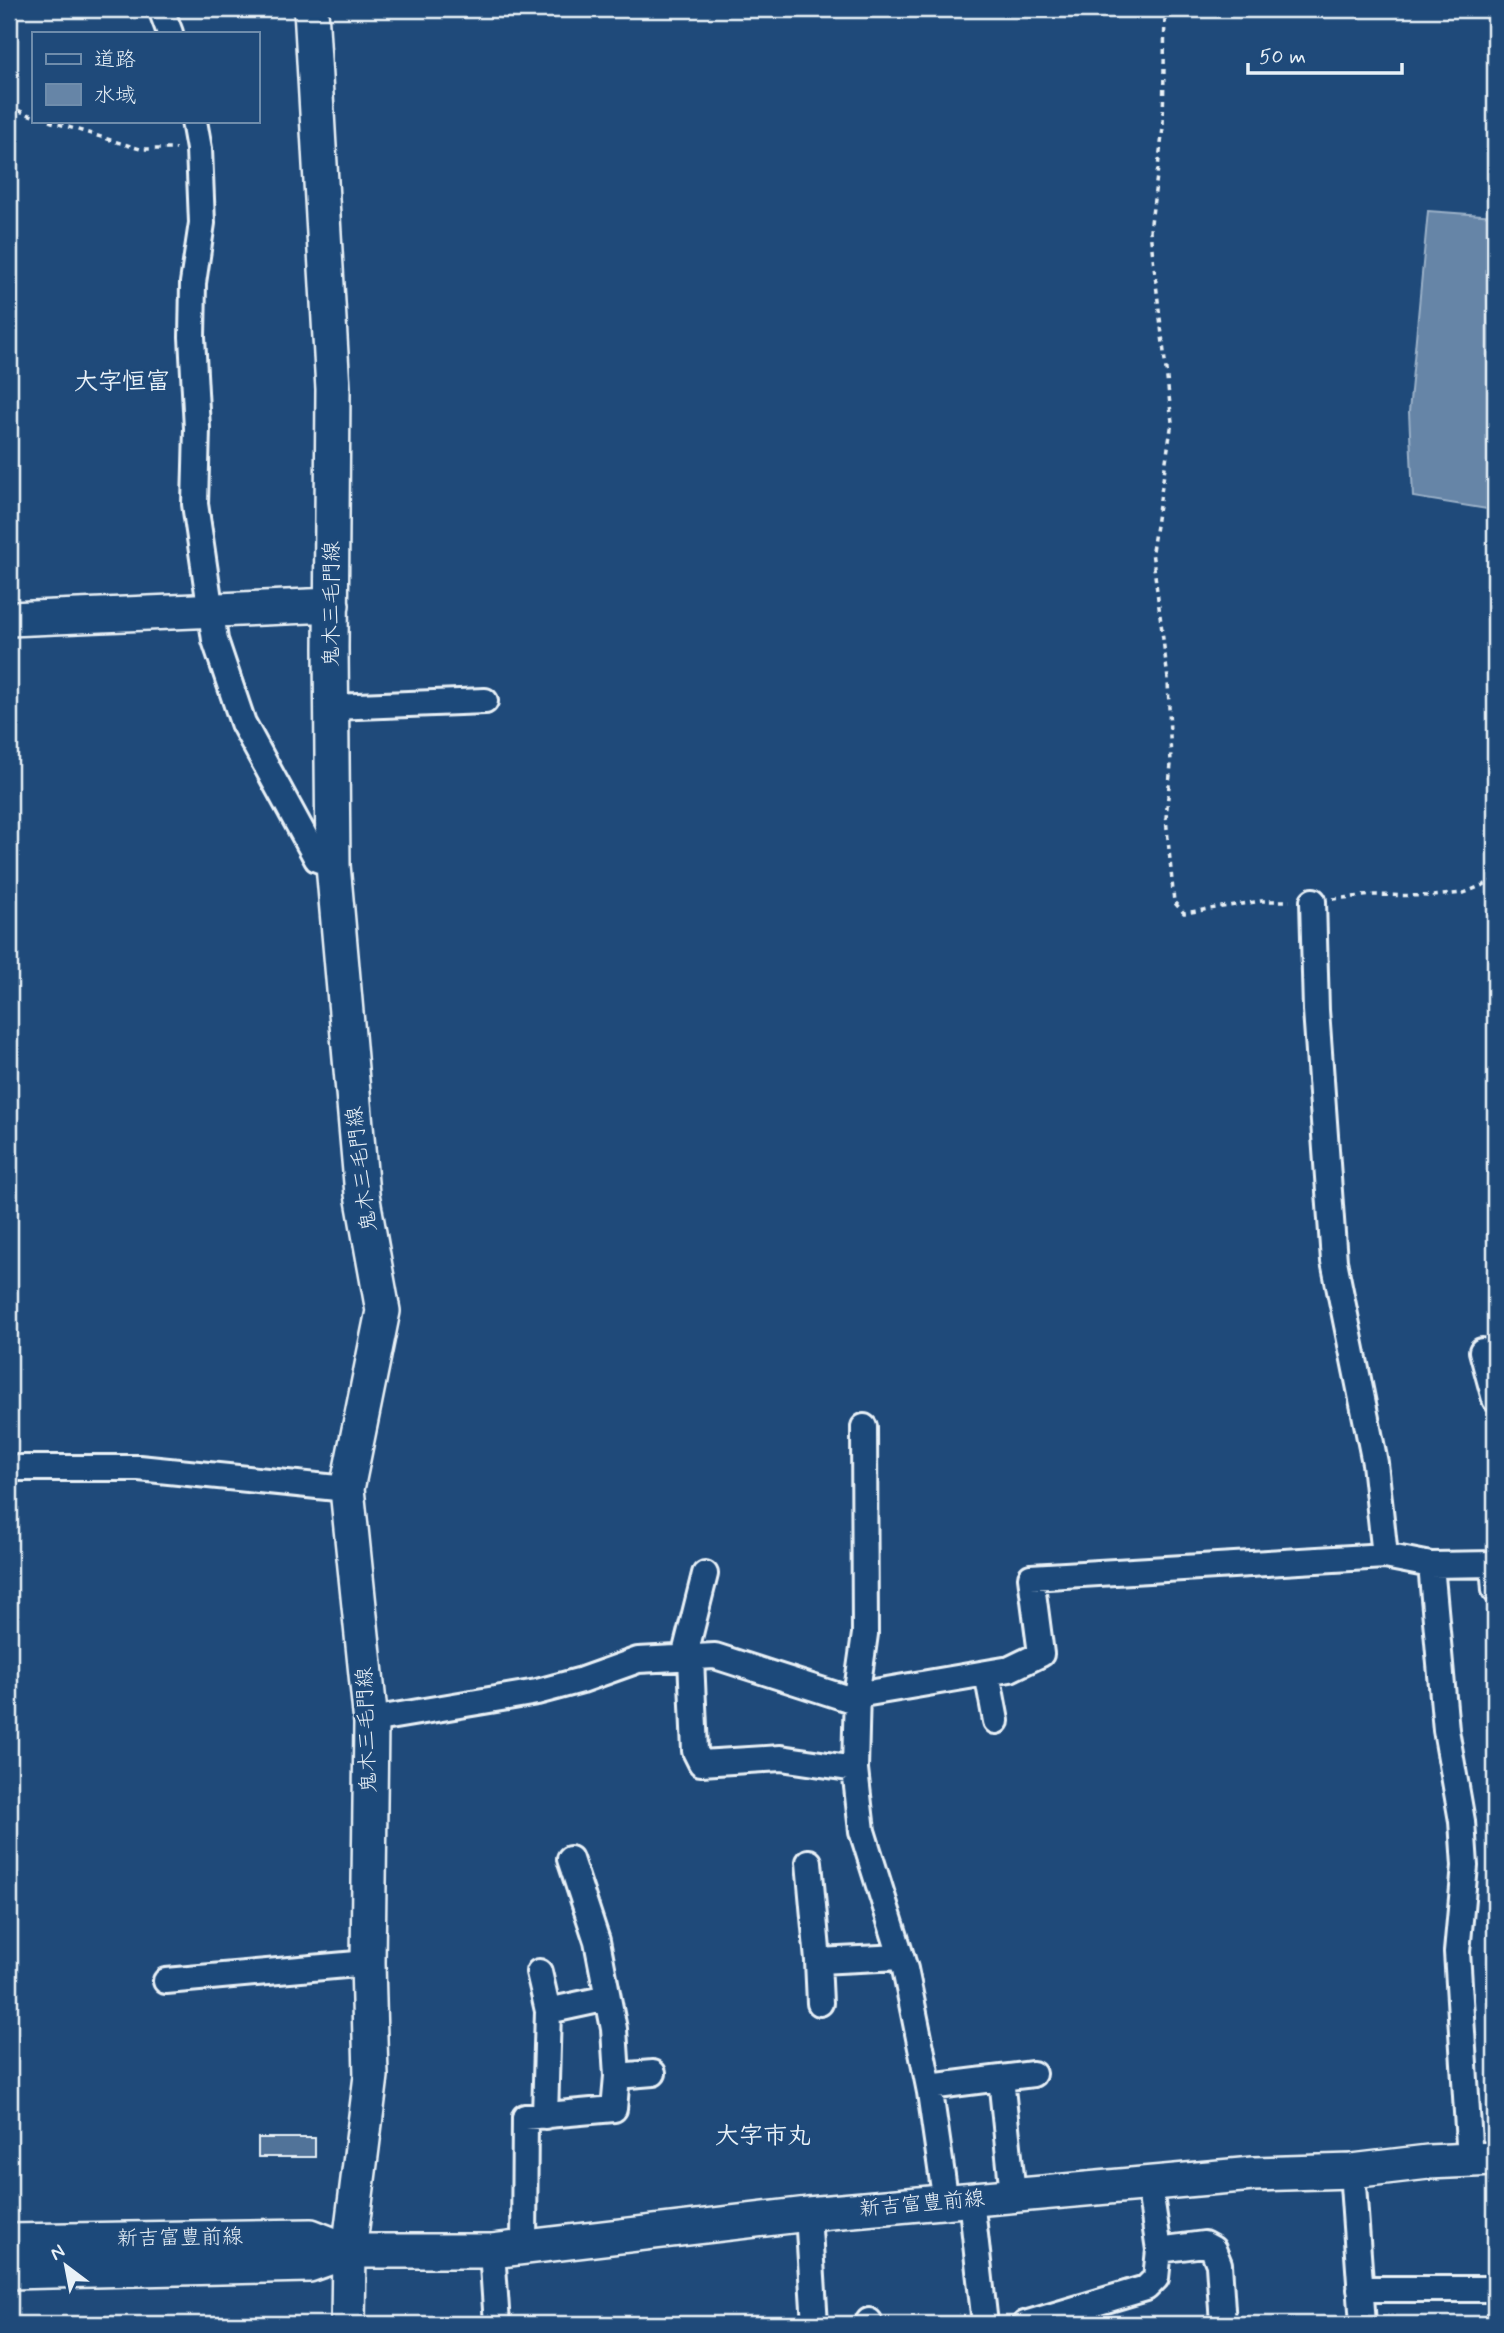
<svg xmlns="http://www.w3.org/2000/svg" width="1504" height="2333" viewBox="0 0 1504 2333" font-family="Mynerve,'Klee One',sans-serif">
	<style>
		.water { fill: #6685a7; stroke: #9ab0c7; stroke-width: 2 }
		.building { fill: #517399; stroke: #e8f1f8; stroke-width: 2 }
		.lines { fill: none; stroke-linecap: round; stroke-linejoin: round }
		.street-casing { stroke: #e8f1f8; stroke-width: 30 }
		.secondary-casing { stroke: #e8f1f8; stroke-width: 38 }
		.path { stroke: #e8f1f8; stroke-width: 3.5; stroke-dasharray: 5 5; stroke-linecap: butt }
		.street { stroke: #1f4a7a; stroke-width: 24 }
		.secondary { stroke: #1f4a7a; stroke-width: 33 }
		.labels { text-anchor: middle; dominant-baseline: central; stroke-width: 5; stroke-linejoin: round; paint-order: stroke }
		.street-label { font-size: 21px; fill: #e8f1f8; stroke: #1f4a7a }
		.quarter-label { font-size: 24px; font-weight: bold; fill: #e8f1f8; stroke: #1f4a7a }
	</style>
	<rect width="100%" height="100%" fill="#1f4a7a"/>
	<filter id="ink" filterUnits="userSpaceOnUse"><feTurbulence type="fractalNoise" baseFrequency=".0143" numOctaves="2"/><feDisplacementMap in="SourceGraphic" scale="14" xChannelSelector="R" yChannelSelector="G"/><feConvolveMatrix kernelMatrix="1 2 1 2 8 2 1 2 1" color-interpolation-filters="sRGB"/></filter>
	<g filter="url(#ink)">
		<path class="water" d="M1428 211 1495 216V508L1487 509 1413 497 1409 412Z"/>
		<path class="building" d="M258 2138H315V2157H258Z"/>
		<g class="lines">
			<defs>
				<path id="street" d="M161 9 170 33
					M194 121 199 149 202 223 193 283 192 337 197 428 195 504 215 640 243 723 317 859 333 865
					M332 707 485 701
					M1313 901 1316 1010 1334 1261 1375 1463 1385 1556
					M1482 1351 1495 1399
					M864 1427 865 1634 857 1690 855 1769 862 1831 905 1969 930 2092 946 2203
					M9 1468H139L347 1489
					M1493 1564 1495 1590
					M1431 1565 1495 1564
					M684 1658 705 1574
					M691 1658 695 1751 701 1763 781 1758 855 1769
					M987 1673 996 1721
					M857 1695 1010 1669 1041 1654 1031 1577 1385 1556 1431 1565 1446 1730 1462 1821 1465 1866 1457 1952 1470 2160
					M371 1720 537 1692 582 1680 638 1660 715 1656 858 1702
					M809 1862 818 1961 901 1957
					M818 1961 820 2003
					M539 1972 548 2011
					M166 1981 368 1963
					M608 1998 614 2029 617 2076
					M1001 2078 1013 2195
					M929 2087 1033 2074
					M545 2116 548 2011 608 1998 597 1941 570 1859
					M1352 2171 1363 2324
					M1149 2183 1159 2250 1204 2244 1213 2249 1219 2264 1223 2324
					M971 2199 985 2324
					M808 2214 815 2324
					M524 2247 525 2117 614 2109 617 2076 653 2073
					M492 2251 497 2324
					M1360 2289H1495
					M867 2324 869 2321
					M1025 2324 1146 2288 1156 2278 1159 2250"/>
				<path id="secondary" d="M311 9 333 389 331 648 333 865 362 1194 383 1311 347 1489 371 1723 368 1963 371 2076 349 2251 348 2324
					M9 619 332 605
					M9 2241 311 2236 349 2251H492L808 2214 1253 2174 1352 2171 1428 2162 1495 2159
					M9 2272 309 2265 349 2251"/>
			</defs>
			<use href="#street" class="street-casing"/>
			<use href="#secondary" class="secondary-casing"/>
			<path class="path" d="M1165 9 1163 128 1150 231 1172 422 1152 551 1168 679 1171 764 1166 818 1174 902 1184 913 1261 901H1290
				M9 107 33 116
				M49 121 140 149H176
				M1333 899 1374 895 1433 896 1464 893 1495 880"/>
			<use href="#street" class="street"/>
			<use href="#secondary" class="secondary"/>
		</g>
	</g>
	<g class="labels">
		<g class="street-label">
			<text transform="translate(332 604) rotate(-90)">鬼木三毛門線</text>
			<text transform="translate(362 1169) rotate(-97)">鬼木三毛門線</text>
			<text transform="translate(367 1730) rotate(-92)">鬼木三毛門線</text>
			<text transform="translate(922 2204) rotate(-5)">新吉富豊前線</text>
			<text transform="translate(180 2238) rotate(-1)">新吉富豊前線</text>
		</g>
		<g class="quarter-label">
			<text x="122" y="382">大字恒富</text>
			<text x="763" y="2136">大字市丸</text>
		</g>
	</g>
	<rect width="1504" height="2333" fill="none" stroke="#1f4a7a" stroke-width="35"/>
	<rect x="18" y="18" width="1469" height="2298" fill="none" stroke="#e8f1f8" stroke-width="2.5" filter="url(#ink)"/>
	<rect x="32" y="32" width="228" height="91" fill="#1f4a7a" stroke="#6f8dac" stroke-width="2"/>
	<rect x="46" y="54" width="35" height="10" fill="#1f4a7a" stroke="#6f8dac" stroke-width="2"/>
	<text x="94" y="66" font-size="21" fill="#e8f1f8">道路</text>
	<rect x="46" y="84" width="35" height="21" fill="#6685a7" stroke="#6f8dac" stroke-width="2"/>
	<text x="94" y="102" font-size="21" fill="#e8f1f8">水域</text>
	<g transform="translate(66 2266) rotate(328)" stroke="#1f4a7a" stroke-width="5" paint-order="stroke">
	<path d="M0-5L12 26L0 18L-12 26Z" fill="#e8f1f8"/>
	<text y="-10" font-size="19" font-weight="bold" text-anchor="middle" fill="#e8f1f8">N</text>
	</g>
	<path d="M1248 63v10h154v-10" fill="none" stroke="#e8f1f8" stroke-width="3.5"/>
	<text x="1259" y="63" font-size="21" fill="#e8f1f8" stroke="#1f4a7a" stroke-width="5" paint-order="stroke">50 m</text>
</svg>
